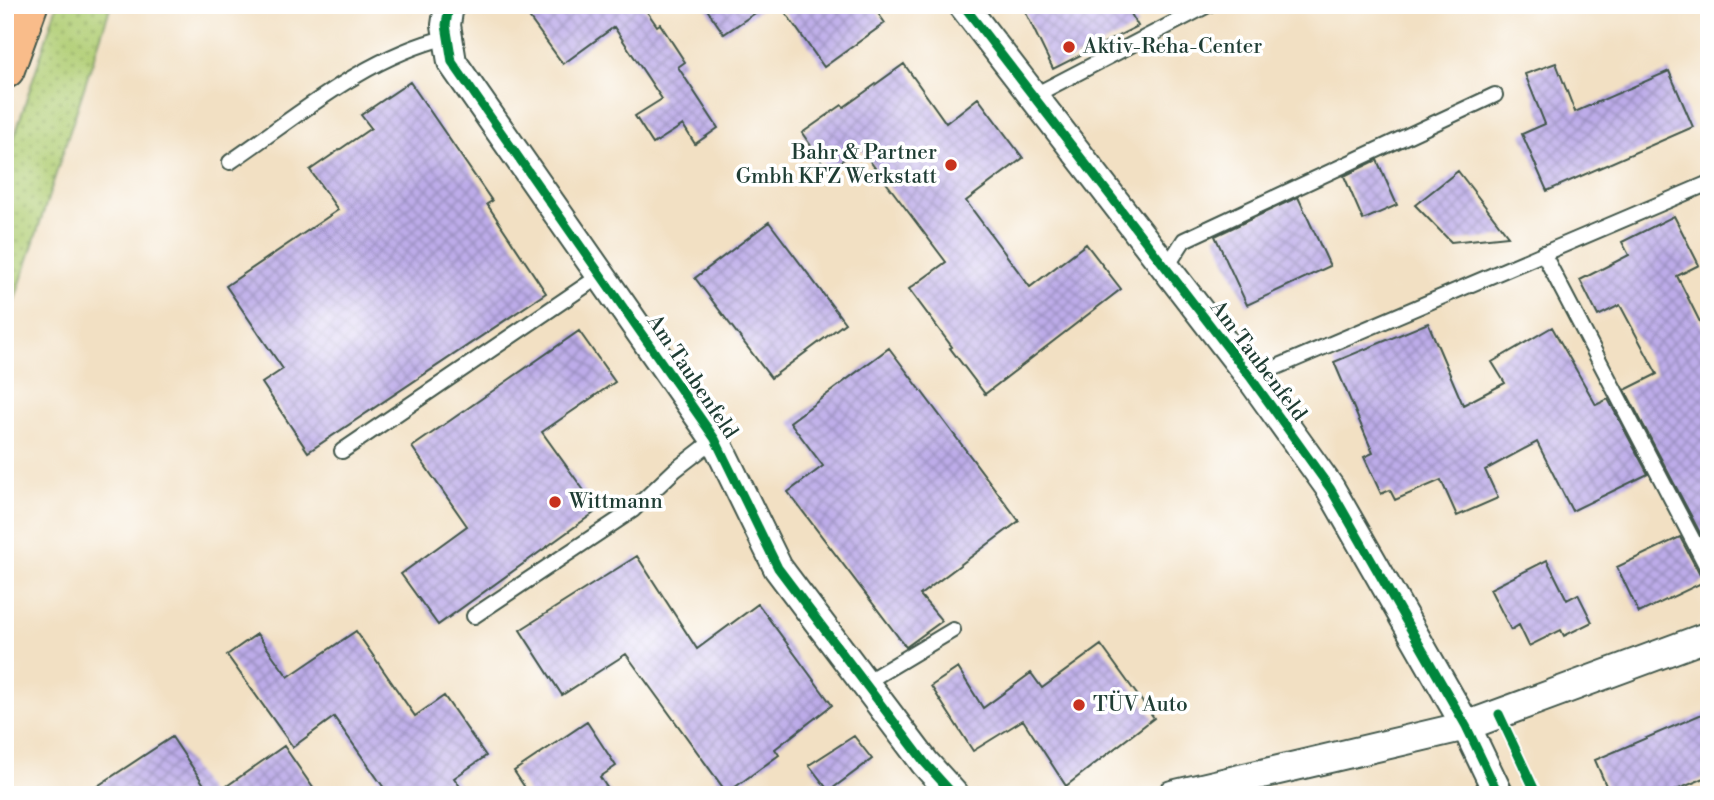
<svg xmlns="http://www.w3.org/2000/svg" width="1714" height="800" viewBox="0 0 1714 800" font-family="'Libre Bodoni',serif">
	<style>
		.grass { fill: url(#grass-dots); stroke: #688654; stroke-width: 2 }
		.building { fill: url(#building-cross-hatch) }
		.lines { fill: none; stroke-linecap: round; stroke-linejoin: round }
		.service-casing { stroke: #3f5549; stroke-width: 18 }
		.minor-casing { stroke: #3f5549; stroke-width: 32 }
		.motorway-casing { stroke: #3f5549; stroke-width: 42 }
		.service { stroke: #fff; stroke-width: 14 }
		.minor { stroke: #fff; stroke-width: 28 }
		.motorway { stroke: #f9bc8a; stroke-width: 38 }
		.cycleway-casing { stroke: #fff; stroke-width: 13 }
		.cycleway { stroke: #00873e; stroke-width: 9 }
		.poi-dot { fill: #c8321e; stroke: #fff; stroke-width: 2.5 }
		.labels { text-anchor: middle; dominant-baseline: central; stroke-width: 7; stroke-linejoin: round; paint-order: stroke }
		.poi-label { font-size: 21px; fill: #1f3d34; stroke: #fff; text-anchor: start }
		.street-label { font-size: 21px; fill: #1f3d34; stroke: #fff }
	</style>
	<defs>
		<pattern id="grass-dots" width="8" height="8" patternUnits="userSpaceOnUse" patternTransform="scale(1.75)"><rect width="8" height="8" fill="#b1ce74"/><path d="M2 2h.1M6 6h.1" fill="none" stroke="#8fa860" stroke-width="1.8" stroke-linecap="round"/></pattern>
		<pattern id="building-cross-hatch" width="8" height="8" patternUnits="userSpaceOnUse" patternTransform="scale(1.75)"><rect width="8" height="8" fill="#bdace9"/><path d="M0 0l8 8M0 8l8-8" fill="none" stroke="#998dbe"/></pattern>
	</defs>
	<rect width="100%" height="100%" fill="#fff"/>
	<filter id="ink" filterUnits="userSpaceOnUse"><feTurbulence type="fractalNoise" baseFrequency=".0143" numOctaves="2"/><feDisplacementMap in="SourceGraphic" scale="14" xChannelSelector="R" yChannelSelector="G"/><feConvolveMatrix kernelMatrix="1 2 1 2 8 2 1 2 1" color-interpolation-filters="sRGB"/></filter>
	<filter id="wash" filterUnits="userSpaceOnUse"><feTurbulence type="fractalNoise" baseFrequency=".00686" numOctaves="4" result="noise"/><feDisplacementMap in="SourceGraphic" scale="28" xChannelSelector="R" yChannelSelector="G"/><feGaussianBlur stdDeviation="1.57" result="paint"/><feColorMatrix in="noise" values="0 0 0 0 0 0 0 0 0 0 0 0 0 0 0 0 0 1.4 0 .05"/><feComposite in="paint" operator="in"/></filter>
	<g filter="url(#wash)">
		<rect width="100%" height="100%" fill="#f2e0c3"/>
		<path class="grass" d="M57 5H111L5 330V166Z"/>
		<g id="blocks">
			<path class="building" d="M520 5H644L643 6 657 26 660 24 685 62 678 67 718 128 695 144 683 125 653 144 635 116 662 99 614 27 563 64Z
				M704 5H767L724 34Z
				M780 5H872L885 23 824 67Z
				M1022 5H1126L1138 26 1053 69Z
				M1556 63 1575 112 1669 71 1693 127 1547 191 1522 134 1545 124 1525 74Z
				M904 64 946 123 978 98 1023 158 966 201 1030 287 1086 244 1121 289 985 394 950 348 952 347 909 289 946 262 860 148 828 170 802 133 842 105 844 107Z
				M410 82 492 201 487 204 546 293 308 452 262 383 283 369 226 286 338 210 310 170 371 128 361 115Z
				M1377 160 1397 205 1363 220 1344 176Z
				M1458 171 1508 236 1451 242 1415 205Z
				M1298 197 1330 266 1247 305 1215 236Z
				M1674 216 1699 265 1677 276 1709 340V550L1625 390 1657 374 1620 305 1598 316 1580 280 1629 255 1622 242Z
				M769 222 845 323 771 378 695 278Z
				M1428 323 1463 405 1505 383 1492 362 1552 327 1596 405 1608 399 1648 474 1572 511 1537 442 1485 470 1498 498 1457 516 1441 480 1395 500 1390 490 1381 494 1364 457 1373 453 1334 362Z
				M579 331 615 382 542 432 598 510 438 625 401 574 467 526 412 447Z
				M889 348 1019 521 920 595 942 621 906 647 788 492 823 466 790 422Z
				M1680 537 1700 575 1708 580 1639 613 1617 567Z
				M637 556 697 649 758 604 832 705 775 749 779 755 727 793 626 654 562 695 520 630Z
				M1547 560 1567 600 1578 594 1592 622 1564 636 1561 630 1529 646 1519 625 1511 630 1490 589Z
				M356 631 415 716 444 696 486 756 454 778 466 795H389L334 717 293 747 227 655 257 634 288 677Z
				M1101 645 1154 718 1066 786 1023 720 973 751 931 686 958 668 983 708 1031 673 1042 688Z
				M1709 711V776L1665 795H1610L1595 760Z
				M587 722 616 766 600 777 612 795H530L514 771Z
				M854 736 872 759 829 791 809 765Z
				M172 737 211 795H84Z
				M284 746 318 795H214Z"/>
		</g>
	</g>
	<g filter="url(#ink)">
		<use href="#blocks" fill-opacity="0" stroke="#3f5549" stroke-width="2"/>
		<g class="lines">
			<defs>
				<path id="service" d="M1033 96 1208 5
					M230 162C299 115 365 57 448 37
					M1543 253 1709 571
					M1166 268 1184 240 1495 95
					M1251 378 1709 183
					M342 451 601 275
					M474 616 633 510 675 470 715 439
					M863 684 953 630"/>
				<path id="minor" d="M449 5 446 25 452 62 715 439 778 568 925 763 954 795
					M963 5 1251 378 1330 488 1466 726 1499 795
					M1172 795 1466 726 1709 636"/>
				<path id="motorway" d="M5 69 28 5"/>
			</defs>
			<use href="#service" class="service-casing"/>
			<use href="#minor" class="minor-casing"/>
			<use href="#motorway" class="motorway-casing"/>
			<use href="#service" class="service"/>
			<use href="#minor" class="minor"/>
			<use href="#motorway" class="motorway"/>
			<defs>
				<path id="cycleway" d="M449 5 446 25 452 62 715 439 778 568 925 763 954 795
					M963 5 1251 378 1330 488 1466 726 1499 795
					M1499 714 1537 795"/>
			</defs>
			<use href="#cycleway" class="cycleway-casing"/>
			<use href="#cycleway" class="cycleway"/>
		</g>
	</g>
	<g class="poi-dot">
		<circle cx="1069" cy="47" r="7"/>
		<circle cx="951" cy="165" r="7"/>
		<circle cx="555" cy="502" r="7"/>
		<circle cx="1079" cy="705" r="7"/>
	</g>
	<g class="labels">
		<g class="poi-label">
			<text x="1083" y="47">Aktiv-Reha-Center</text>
			<text x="937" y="153" text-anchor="end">Bahr &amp; Partner<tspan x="937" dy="24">Gmbh KFZ Werkstatt</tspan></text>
			<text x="569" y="502">Wittmann</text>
			<text x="1093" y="705">TÜV Auto</text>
		</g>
		<g class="street-label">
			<text transform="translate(1258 361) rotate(53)">Am Taubenfeld</text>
			<text transform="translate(692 377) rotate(56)">Am Taubenfeld</text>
		</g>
	</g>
	<rect width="1714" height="800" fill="none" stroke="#fff" stroke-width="28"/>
</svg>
